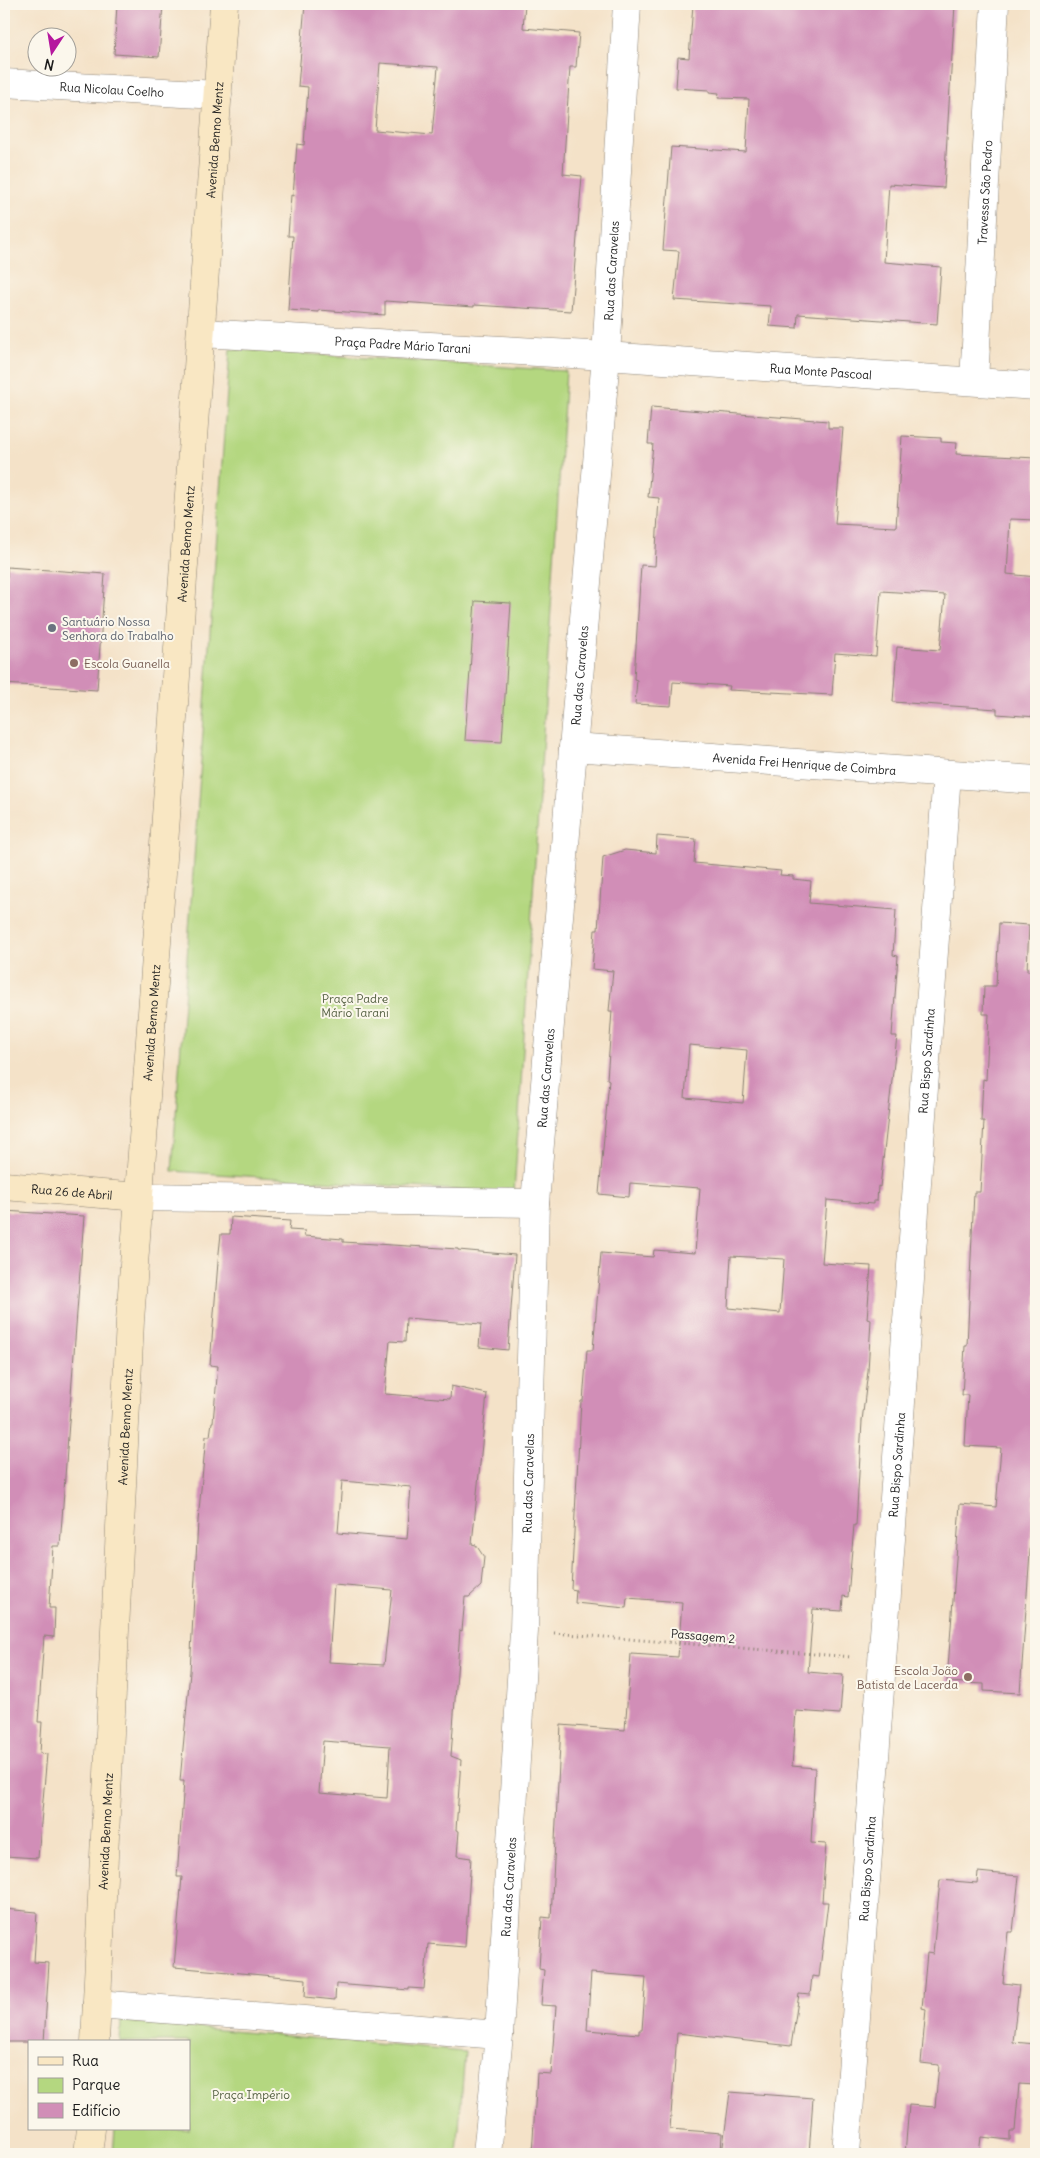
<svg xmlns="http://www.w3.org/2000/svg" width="1040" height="2158" viewBox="0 0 1040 2158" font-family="Delius,sans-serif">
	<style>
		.green { fill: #b4d780; stroke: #687a4e }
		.building { fill: #d18eb7; fill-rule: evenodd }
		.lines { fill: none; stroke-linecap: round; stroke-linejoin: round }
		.street-casing { stroke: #887f72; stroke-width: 29 }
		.secondary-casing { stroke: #887f72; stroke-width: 29 }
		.path { stroke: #887f72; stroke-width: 3; stroke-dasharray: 1 4; stroke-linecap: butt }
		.street { stroke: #fff; stroke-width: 28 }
		.secondary { stroke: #f9e7c3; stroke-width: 28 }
		.worship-dot { fill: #6b7280; stroke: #fbf7ec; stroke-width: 2 }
		.education-dot { fill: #8d6e63; stroke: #fbf7ec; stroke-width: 2 }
		.labels { text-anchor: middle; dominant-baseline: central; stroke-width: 4; stroke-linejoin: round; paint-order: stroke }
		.street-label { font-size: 12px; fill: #1c1c1c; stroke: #fbf7ec }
		.worship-label { font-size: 12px; fill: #5b616d; stroke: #fbf7ec; text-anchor: start }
		.education-label { font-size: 12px; fill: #785e54; stroke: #fbf7ec; text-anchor: start }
		.park-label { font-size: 12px; fill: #515d3f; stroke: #fbf7ec }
	</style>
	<rect width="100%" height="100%" fill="#fbf7ec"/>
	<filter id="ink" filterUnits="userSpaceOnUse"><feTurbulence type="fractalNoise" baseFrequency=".02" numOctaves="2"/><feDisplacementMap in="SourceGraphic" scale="10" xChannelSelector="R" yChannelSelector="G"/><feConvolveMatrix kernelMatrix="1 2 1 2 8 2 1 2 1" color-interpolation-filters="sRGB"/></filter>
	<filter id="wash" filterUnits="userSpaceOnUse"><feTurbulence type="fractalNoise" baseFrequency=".0096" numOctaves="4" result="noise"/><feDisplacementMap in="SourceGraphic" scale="20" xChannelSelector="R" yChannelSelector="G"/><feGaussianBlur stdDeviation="1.12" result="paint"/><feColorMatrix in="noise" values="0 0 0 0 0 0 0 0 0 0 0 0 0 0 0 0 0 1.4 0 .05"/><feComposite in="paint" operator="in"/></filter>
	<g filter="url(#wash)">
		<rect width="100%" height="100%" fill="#f4e2c8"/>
		<path class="green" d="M230 349 566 371 514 1194 172 1171Z
			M121 2021 465 2052 457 2154H113L115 2129H189V2042H120Z"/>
		<g id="blocks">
			<path class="building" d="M117 4H163L159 57 114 54Z
				M305 4H525L523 28 579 33 576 67H570L563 174 582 176 571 311 474 305V307L385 301V315L319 310V312L288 310 293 236H288L291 195 293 196 297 144 304 145 308 87 298 86ZM380 63 438 67 432 135 375 130Z
				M693 4H955L944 188 889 184 884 262 941 267 937 324 798 314 797 328 769 326 771 306 674 300 679 251 663 250 671 147 746 152 749 99 718 98 719 93 709 92V90L676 88 678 57 689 58Z
				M651 407 828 421V428H843L835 524 896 527 902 436 941 438V442L957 443 956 454 1036 458V520L1010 519 1007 574 1036 577V717L997 714V709L893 702 897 647 940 650 945 595 881 591 876 656 835 653 832 695 729 690 730 686 673 682 671 706 635 704 637 680 634 679 641 565 655 566 659 498 648 497 653 444H648Z
				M7 567 105 574 97 690 4 684V577H7Z
				M475 601 511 603 502 742 465 740Z
				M657 836 696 839 694 863 781 871 780 875 793 876V879L811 881 809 903 896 910 893 955 898 956 892 1036H897L880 1187 878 1186 877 1201H873V1204L827 1200 822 1263 871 1266 867 1319 871 1320 868 1371 862 1421 856 1525H854L848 1597 843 1596 842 1611 813 1609 808 1672 843 1675 840 1714 796 1711 792 1766 815 1768 811 1843 826 1844 822 1902H828L819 1977 812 1976 810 1995 799 1994 791 2046 677 2033 670 2129 722 2133 721 2154H532L537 2073 551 2074 556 2006 541 2005 544 1970 539 1969 542 1917 551 1918 561 1725 625 1730 631 1654 678 1657 682 1602 627 1598 626 1608 575 1603 576 1590 571 1589 581 1401H583L587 1350H593L601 1253 653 1257 654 1250 695 1253 700 1188 630 1183 629 1197 599 1194 609 1080 607 1079 612 1011H609L613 971 592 969 595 930H598L603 857 625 850 656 853ZM689 1045 747 1050 743 1103 685 1098ZM731 1256 784 1259 780 1313 728 1308ZM591 1973 646 1977 642 2030H639V2034L587 2030Z
				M999 923 1029 925 1027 971H1036V1468L1020 1693 984 1691V1684L947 1682 960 1504 996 1507 1001 1448 965 1446 968 1395H962L965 1346H967L974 1192H980L984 1121H981L983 1079 986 1080 989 1014H983L984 986H996Z
				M4 1211 84 1216 60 1546H53L49 1608H55L54 1637 44 1636 38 1722H42L40 1753 47 1754 38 1858 4 1856V1305L6 1276 4 1275Z
				M231 1217 290 1221 289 1230 305 1231 304 1236 343 1239V1242L458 1249V1250L515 1255 508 1350 479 1347 481 1324 406 1318 405 1342 390 1341 385 1394 450 1399 451 1386 487 1394 472 1544 476 1545 484 1557 481 1586 469 1597H465L462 1631 460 1630 451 1756 461 1760 456 1830 459 1831 457 1856 471 1858 465 1947 428 1944 424 1989 409 1988V1990L336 1984 335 2000 305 1997 306 1979 174 1967 182 1877H177L184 1781H180L190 1672 198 1521 206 1436H210L212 1422H213L218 1366 210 1365 218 1262 221 1234H230ZM342 1481 411 1487 407 1539 338 1533ZM334 1585 392 1590 384 1665 329 1662ZM323 1741 390 1746 387 1798 319 1793Z
				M978 1872 1019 1876 1013 1932H1008L1003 1983 1019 1985 1013 2042 1036 2044V2085L1019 2084 1015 2131H1010V2140L981 2137 979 2154H905L909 2105 935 2107 939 2065 921 2063 926 2009 922 2008 927 1953 933 1954 940 1880 977 1883Z
				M4 1909 37 1912 34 1962 49 1963 44 2042H4Z
				M730 2092 813 2098 809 2154H722Z"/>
		</g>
	</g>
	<g filter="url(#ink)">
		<use href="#blocks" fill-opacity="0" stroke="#887f72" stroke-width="1"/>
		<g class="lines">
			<defs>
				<g id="street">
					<path id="s1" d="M4 83 218 95"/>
					<path id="s2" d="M201 333 606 356 1036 386"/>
					<path id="s3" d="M974 381 995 4"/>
					<path id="s4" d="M573 747 1036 780"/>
					<path d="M139 1197 535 1203"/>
					<path d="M97 2004 499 2035"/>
					<path id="s5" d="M487 2154 499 2035 524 1631 535 1203 606 356 627 4"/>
					<path id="s6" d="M846 2154 947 774"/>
				</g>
				<g id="secondary">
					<path id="s7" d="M4 1186 139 1197"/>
					<path id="s8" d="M95 2042 130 1321 224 4"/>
					<path d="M88 2154 91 2129"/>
				</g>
			</defs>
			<use href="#street" class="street-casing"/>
			<use href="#secondary" class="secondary-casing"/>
			<path class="path" d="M554 1633 852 1657"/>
			<use href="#street" class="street"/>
			<use href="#secondary" class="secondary"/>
		</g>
	</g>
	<circle class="worship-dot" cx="52" cy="628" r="5"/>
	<g class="education-dot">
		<circle cx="74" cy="663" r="5"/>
		<circle cx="968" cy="1677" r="5"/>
	</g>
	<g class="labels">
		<g class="street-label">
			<text stroke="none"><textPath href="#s1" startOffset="108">Rua Nicolau Coelho</textPath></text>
			<text stroke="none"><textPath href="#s8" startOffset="1906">Avenida Benno Mentz</textPath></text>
			<text stroke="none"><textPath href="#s3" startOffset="189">Travessa São Pedro</textPath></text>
			<text stroke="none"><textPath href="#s5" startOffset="1888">Rua das Caravelas</textPath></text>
			<text stroke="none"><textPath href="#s2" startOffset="202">Praça Padre Mário Tarani</textPath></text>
			<text stroke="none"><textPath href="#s2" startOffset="621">Rua Monte Pascoal</textPath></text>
			<text stroke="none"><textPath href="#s8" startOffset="1501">Avenida Benno Mentz</textPath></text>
			<text stroke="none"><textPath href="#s5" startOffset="1482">Rua das Caravelas</textPath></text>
			<text stroke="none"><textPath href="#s4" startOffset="232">Avenida Frei Henrique de Coimbra</textPath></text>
			<text stroke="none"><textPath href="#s8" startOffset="1021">Avenida Benno Mentz</textPath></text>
			<text stroke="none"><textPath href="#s6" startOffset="1096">Rua Bispo Sardinha</textPath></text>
			<text stroke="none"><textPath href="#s5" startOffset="1078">Rua das Caravelas</textPath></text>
			<text stroke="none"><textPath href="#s7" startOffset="68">Rua 26 de Abril</textPath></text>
			<text stroke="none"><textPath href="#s8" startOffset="616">Avenida Benno Mentz</textPath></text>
			<text stroke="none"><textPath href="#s6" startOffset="691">Rua Bispo Sardinha</textPath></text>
			<text stroke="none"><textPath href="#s5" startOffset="672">Rua das Caravelas</textPath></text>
			<text transform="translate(703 1636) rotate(5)">Passagem 2</text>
			<text stroke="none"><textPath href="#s8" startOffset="211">Avenida Benno Mentz</textPath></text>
			<text stroke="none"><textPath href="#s6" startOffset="286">Rua Bispo Sardinha</textPath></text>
			<text stroke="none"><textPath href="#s5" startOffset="268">Rua das Caravelas</textPath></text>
		</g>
		<g class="worship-label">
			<text x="62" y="621">Santuário Nossa<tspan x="62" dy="14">Senhora do Trabalho</tspan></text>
		</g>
		<g class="education-label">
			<text x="84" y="663">Escola Guanella</text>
			<text x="958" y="1670" text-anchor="end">Escola João<tspan x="958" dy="14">Batista de Lacerda</tspan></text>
		</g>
		<g class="park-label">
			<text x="355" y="998">Praça Padre<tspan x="355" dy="14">Mário Tarani</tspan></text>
			<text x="251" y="2094">Praça Império</text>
		</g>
	</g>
	<rect width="1040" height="2158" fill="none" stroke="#fbf7ec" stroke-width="20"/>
	<rect x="28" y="2040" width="162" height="90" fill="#fbf7ec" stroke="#a29f99"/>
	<rect x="38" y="2057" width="25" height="8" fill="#f9e7c3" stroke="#a29f99"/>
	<text x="72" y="2066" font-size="15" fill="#1c1c1c">Rua</text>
	<rect x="38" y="2078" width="25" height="15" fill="#b4d780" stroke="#a29f99"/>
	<text x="72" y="2090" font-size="15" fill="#1c1c1c">Parque</text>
	<rect x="38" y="2103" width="25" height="15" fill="#d18eb7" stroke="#a29f99"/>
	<text x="72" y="2116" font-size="15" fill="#1c1c1c">Edifício</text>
	<g transform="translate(52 52) rotate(192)"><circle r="24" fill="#fbf7ec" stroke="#a29f99"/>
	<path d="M0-4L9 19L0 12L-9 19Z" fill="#b5179e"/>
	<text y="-8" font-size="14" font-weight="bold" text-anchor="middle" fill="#1c1c1c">N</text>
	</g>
</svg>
